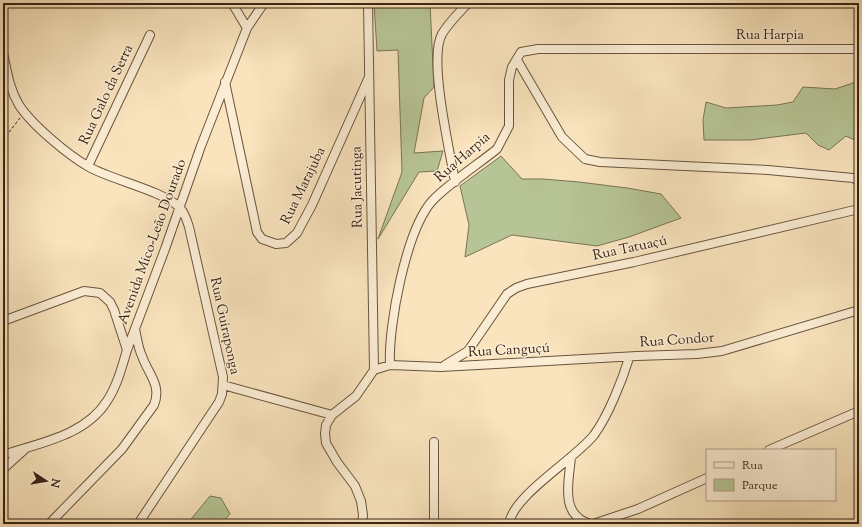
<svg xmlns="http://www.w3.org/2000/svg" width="862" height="527" viewBox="0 0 862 527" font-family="'Sorts Mill Goudy',serif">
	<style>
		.green { fill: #b7c596; stroke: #787455 }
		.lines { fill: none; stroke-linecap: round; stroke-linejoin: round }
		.minor-casing { stroke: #6a543e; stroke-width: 10 }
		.path { stroke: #3a2414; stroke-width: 1; stroke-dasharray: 3 2; stroke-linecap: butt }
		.minor { stroke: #fbedd4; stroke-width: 8 }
		.labels { text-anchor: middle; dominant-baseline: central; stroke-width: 3; stroke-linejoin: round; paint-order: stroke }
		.street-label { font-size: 14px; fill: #3a2414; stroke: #fbedd4 }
	</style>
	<rect width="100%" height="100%" fill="#f9e4bd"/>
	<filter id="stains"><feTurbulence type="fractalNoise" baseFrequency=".005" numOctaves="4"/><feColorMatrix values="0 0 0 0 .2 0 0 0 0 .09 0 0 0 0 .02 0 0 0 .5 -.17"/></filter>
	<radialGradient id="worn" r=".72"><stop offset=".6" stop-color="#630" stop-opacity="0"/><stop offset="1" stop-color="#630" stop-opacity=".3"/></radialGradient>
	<path class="green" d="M374 3H430L434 87 424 98 414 153 443 151 437 171 419 172 378 239 402 172 398 50 377 51Z
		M859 81V142L846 136 829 150 818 145 806 133 750 140H704L703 120 706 102 726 108 777 105 793 102 803 87 835 89Z
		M501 156 522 179H543L579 182 627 188 661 194 681 218 629 237 597 246 512 235 465 257 469 225 460 186Z
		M210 496 221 498 230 514 221 524H187Z"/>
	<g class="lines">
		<defs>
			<path id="minor" d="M232 3 247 28
				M368 3 374 370
				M3 53C7 71 9 88 19 105 32 125 68 155 89 167 112 180 164 191 180 208 185 213 187 221 189 227L223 377 222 394 219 402 138 524
				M517 60 562 137 585 159 600 162 768 170 853 178 859 181
				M225 82 257 232 262 239 276 244 286 243 297 233 312 205 369 77
				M88 166 150 35
				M455 182C450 151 428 59 442 34 449 22 459 13 468 3
				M3 321 84 291 100 293 110 302 114 310 127 350
				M390 365C388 326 406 229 433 200 451 182 477 165 497 149L509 126V80L512 67 521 52 538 49H859
				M445 365 468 351 507 294 516 288 527 284 634 262 859 209
				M223 385 332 415
				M769 450 859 411
				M3 455C39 443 85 436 107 401 117 386 122 367 127 350L165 249 201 146 247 28 264 3
				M571 457C569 481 559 516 591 524
				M3 469 24 450
				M49 524 122 449 154 405C162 385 148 374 142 356 138 348 137 338 135 329
				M362 524 363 515 361 501 355 486 337 462 326 443 325 434 326 425 332 415 356 396 374 370 390 365 441 367 637 356 697 354 722 351 859 310
				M434 524V442
				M509 524C513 495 574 460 594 435 608 416 622 381 629 358
				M593 524 638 509 707 478"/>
		</defs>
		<use href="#minor" class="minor-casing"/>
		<path class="path" d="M3 140 20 118"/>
		<use href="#minor" class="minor"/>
	</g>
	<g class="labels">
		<g class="street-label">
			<text x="770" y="36">Rua Harpia</text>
			<text transform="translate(107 95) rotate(-65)">Rua Galo da Serra</text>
			<text transform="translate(463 158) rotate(-41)">Rua Harpia</text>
			<text transform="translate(304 186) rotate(-64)">Rua Marajuba</text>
			<text transform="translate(358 187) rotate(-91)">Rua Jacutinga</text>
			<text transform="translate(153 242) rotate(-70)">Avenida Mico-Leão Dourado</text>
			<text transform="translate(630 249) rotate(-12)">Rua Tatuaçú</text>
			<text transform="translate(224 326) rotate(78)">Rua Guiraponga</text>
			<text transform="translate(677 341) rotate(-4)">Rua Condor</text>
			<text transform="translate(509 351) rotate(-3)">Rua Canguçú</text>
		</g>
	</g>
	<rect width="862" height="527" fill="none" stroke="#f9e4bd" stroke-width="16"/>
	<rect x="4" y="4" width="854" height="519" fill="none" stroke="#3a2414" stroke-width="2"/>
	<rect x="8" y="8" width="846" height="511" fill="none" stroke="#3a2414"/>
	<rect x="706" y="449" width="130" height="52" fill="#fbedd4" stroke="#ae9d87"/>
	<rect x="714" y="462" width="20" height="6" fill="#fbedd4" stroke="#ae9d87"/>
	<text x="742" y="469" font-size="12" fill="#3a2414">Rua</text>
	<rect x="714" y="479" width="20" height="12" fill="#b7c596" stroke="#ae9d87"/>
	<text x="742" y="489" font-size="12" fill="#3a2414">Parque</text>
	<g transform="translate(46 481) rotate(102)" stroke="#fbedd4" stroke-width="3" paint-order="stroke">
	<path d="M0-3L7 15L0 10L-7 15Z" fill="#3a2414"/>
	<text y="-6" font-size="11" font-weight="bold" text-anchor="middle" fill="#3a2414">N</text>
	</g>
	<rect width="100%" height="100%" filter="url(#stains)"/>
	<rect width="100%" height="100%" fill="url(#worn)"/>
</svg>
